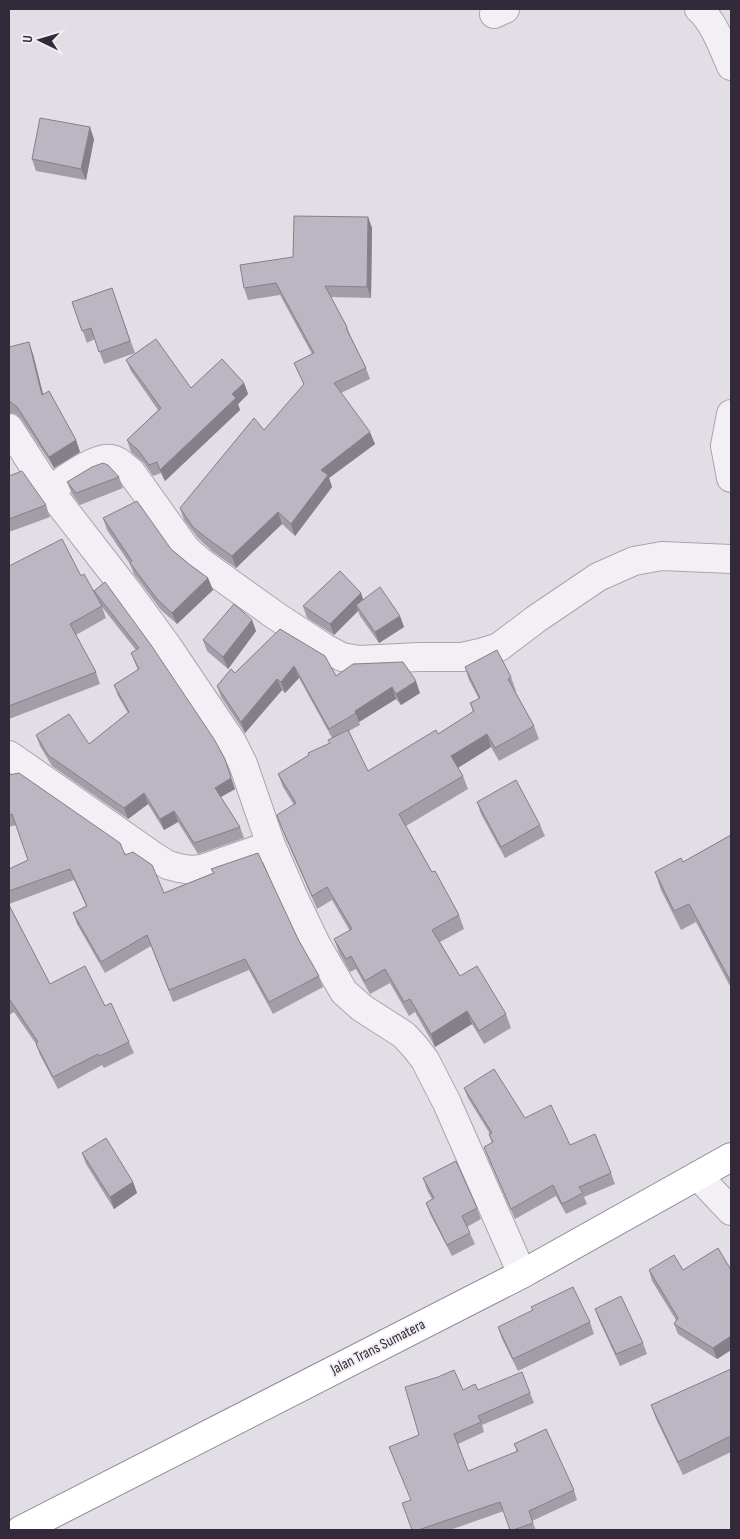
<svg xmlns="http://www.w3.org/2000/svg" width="740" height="1539" viewBox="0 0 740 1539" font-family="'Sofia Sans Condensed',sans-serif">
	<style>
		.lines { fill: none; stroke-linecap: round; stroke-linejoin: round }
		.minor-casing { stroke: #aaa4af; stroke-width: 30 }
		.trunk-casing { stroke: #91879a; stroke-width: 30 }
		.minor { stroke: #f2f0f4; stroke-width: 28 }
		.trunk { stroke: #fff; stroke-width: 28 }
		.wall { fill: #a29da7 }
		.shaded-wall { fill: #847f88 }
		.building { fill: #bcb6c2; stroke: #847f88 }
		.labels { text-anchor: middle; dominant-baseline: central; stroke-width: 4; stroke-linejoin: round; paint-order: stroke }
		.street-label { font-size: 15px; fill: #32293a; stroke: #f0edf3 }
	</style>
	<rect width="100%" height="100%" fill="#e2dee6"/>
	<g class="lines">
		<defs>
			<path id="minor" d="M699 9C714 22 723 48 731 66
				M494 14 505 9
				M731 414 725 446 731 478
				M9 428 49 490 128 592 168 647 232 742 243 764 271 845 293 896 316 944 344 992 362 1008 404 1035 415 1047 425 1060 447 1103 522 1274
				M49 490C62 482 97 455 111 459 119 460 125 468 131 472L186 549 202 563 276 616 325 648 342 657 360 660 419 657H462L480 653 499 647 536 619 598 577 634 561 662 556 731 559
				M9 755 155 857 168 865 179 868 191 870 202 869 271 845
				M698 1176 731 1211"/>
			<path id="trunk" d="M21 1530 522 1274 731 1157"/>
		</defs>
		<use href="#minor" class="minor-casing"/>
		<use href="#trunk" class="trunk-casing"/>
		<use href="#minor" class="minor"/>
		<use href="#trunk" class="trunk"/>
	</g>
	<path class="wall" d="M94 139 86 180 36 171 32 159Z
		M368 217 372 228 371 298 331 297 347 327 351 337 366 368 370 379 341 393 375 444 329 478 332 487 295 536 282 524 236 568 212 551 198 538 184 520 180 508 264 430 304 385 294 363 312 354 280 295 248 300 244 288 293 257Z
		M112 288 135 353 104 364 95 339 87 343 72 302Z
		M9 347 33 354 43 394 76 440 80 452 54 468 22 420 16 414 9 413Z
		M126 360 191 388 244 383 248 394 238 404 240 410 165 481 161 473 153 476 144 463 131 452 127 440 158 410 131 371Z
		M9 476 46 505 50 517 9 532Z
		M119 477 123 488 80 505 72 494 67 482Z
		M103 518 171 549 189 564 208 578 213 590 177 624 161 610 134 574 130 564 107 530Z
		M9 566 81 576 95 594 94 591 105 582 235 789 221 797 240 827 244 838 198 854 178 822 164 830 148 804 128 819 52 766 40 746 36 735 89 744 128 713 118 696 114 685 138 670 131 653 136 650 102 607 106 618 76 635 96 672 100 684 9 719Z
		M361 593 363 599 400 616 404 627 379 643 360 616 358 611 334 635 307 618 303 606Z
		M252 620 256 631 228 669 207 651 203 640Z
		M280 629 336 676 420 693 401 705 396 699 359 722 360 725 349 731 368 771 438 734 473 712 470 703 479 699 469 680 465 667 511 677 516 691H515L534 726 539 739 499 761 491 747 458 768 463 776 468 789 406 826 432 872 459 915 464 929 440 942 460 976 506 1014 511 1028 484 1044 472 1024 435 1047 415 1012 409 1016 390 983 370 994 356 969 350 972 339 953 334 939 350 931 332 900 317 909 286 839 277 815 294 805 283 787 278 774 329 743 332 738 299 678 285 693 282 690 245 733 221 697 217 686 235 673Z
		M9 775 125 855 164 893 213 873 211 869 298 939 319 976 323 987 273 1014 249 970 173 1002 151 946 105 973 77 924 73 913 86 906 74 880 9 904V869L28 860 16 825 9 827Z
		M477 802 540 825 545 836 505 858 481 814Z
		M731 835V988L696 922 681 930 661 890 655 872 683 862Z
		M9 905 50 984 105 1006 129 1042 134 1053 104 1068 102 1065 58 1089 40 1055 36 1044 14 1012 9 1015Z
		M464 1088 525 1118 570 1145 611 1173 615 1184 584 1197 587 1204 566 1214 556 1196 515 1219 488 1158 484 1147 492 1143 489 1134H490L468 1098Z
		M82 1153 133 1182 137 1193 114 1209 86 1164Z
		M423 1178 477 1208 481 1219 467 1227 475 1244 452 1256 430 1214 426 1203 432 1199 427 1190Z
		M649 1270H731V1350L717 1359 678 1334 674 1324 676 1320 652 1281Z
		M595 1309 643 1343 647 1354 620 1366 599 1320Z
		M590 1322 594 1334 518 1371 502 1339 498 1327Z
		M731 1369V1452L683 1475 656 1419 651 1405Z
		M463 1390 530 1393 534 1403 482 1425 484 1432 458 1444 468 1471 517 1452 514 1444 574 1490 577 1500 532 1521 536 1530H510L504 1511 450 1530H412L419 1435Z"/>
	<path class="shaded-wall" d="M90 127 94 139 86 180 81 169Z
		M368 217 372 228 371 298 367 287Z
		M29 342 33 354 46 406 42 395Z
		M244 383 248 394 238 404 240 410 165 481 160 470 232 394Z
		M370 432 375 444 329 478 332 487 295 536 291 524 321 470Z
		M76 440 80 452 54 468 49 457Z
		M278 512 282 524 236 568 232 556Z
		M208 578 213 590 177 624 172 613Z
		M361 593 365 605H356L358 611 334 635 330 624Z
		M400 616 404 627 379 643 375 632Z
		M252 620 256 631 228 669 223 657Z
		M294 666 299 678 285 693 281 682Z
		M277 679 282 690 245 733 241 722Z
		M416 681 420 693 401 705 396 694Z
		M392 687 396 699 359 722 355 711Z
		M487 734 491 747 456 769 451 756Z
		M225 759 235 789 219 798 215 788Z
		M144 793 148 804 128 819 124 808Z
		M174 811 178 822 164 830 160 819Z
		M467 1011 472 1024 435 1047 431 1034Z
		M133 1182 137 1193 114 1209 110 1197Z
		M731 1336V1350L717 1359 713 1348Z"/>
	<path class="building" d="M40 118 90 127 81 169 32 159Z
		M294 216 368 217 367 287 325 286 347 327 346 328 366 368 334 383 370 432 321 470 328 475 291 524 278 512 232 556 208 539 193 527 180 508 254 418 264 430 304 384 294 363 314 353 276 283 244 288 240 265 293 257Z
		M112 288 130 341 99 352 91 328 82 331 72 302Z
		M156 339 191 388 222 359 244 383 232 394 236 398 160 470 157 462 149 465 139 451 127 440 161 408 126 360Z
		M29 342 42 395 49 391 76 440 49 457 18 408 11 402H9V347Z
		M103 463 108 465 119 477 76 493 67 482 92 467Z
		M22 471 46 505 9 519V476Z
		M137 501 171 549 189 564 208 578 172 613 157 599 130 563 132 561 103 518Z
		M62 539 81 576 84 574 102 606 70 624 96 672 9 706V566Z
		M340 571 361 593 330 624 303 606Z
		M105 582 151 645 214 739 225 759 231 778 215 788 240 827 194 843 174 811 160 819 144 793 124 808 48 755 36 735 69 714 89 744 129 712 114 685 139 669 131 653 139 648 94 591Z
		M380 587 400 616 375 632 356 605Z
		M234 604 252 620 223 657 203 640Z
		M280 629 325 656 336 676 353 664 403 662 416 681 396 694 392 687 355 711 356 713 329 729 294 666 281 682 277 679 241 722 217 686 231 669 235 673Z
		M497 650 511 677 508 679 534 726 495 748 487 734 451 756 463 776 399 814 432 872 435 871 459 915 432 930 460 976 477 966 506 1014 479 1031 467 1011 431 1034 410 999 404 1002 385 969 365 981 351 956 346 959 334 939 352 929 327 887 312 896 281 826 277 815 296 803 278 774 309 755 308 753 330 743 328 740 348 730 368 771 436 730 438 734 474 711 470 703 480 698 465 667Z
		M19 773 120 843 125 855 133 852 152 865 164 893 214 873 211 869 258 853 298 939 319 976 269 1002 245 959 169 990 147 935 101 962 73 913 87 906 70 869 9 891V869L28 860 12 814 9 815V775Z
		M516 780 540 825 501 847 477 802Z
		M731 835V982L689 904 674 911 655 872 681 858 683 862Z
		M9 905 50 984 85 966 105 1006 111 1003 129 1042 100 1056 98 1054 53 1077 36 1044 38 1042 10 1000 9 1001Z
		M494 1069 525 1118 551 1105 570 1145 595 1134 611 1173 579 1187 583 1193 562 1204 553 1185 511 1209 484 1147 493 1142 489 1134 492 1133 464 1088Z
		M106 1138 133 1182 110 1197 82 1153Z
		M456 1161 477 1208 462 1216 470 1233 447 1245 426 1203 434 1198 423 1178Z
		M718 1248 731 1270V1336L713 1348 674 1324 678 1318 649 1270 674 1255 683 1270Z
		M573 1287 590 1322 513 1359 498 1327 533 1310 531 1307Z
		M621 1296 643 1343 616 1354 595 1309Z
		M731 1369V1436L678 1462 651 1405Z
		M454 1370 463 1390 475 1384 478 1390 522 1372 530 1393 478 1416 481 1422 454 1434 468 1471 518 1451 514 1444 546 1429 574 1490 529 1511 533 1523 513 1530H510L500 1502 418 1530H412L402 1503 411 1500 389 1447 419 1435 405 1387 438 1377Z"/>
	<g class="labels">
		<g class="street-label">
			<text transform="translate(378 1347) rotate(-27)">Jalan Trans Sumatera</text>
		</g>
	</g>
	<rect width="740" height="1539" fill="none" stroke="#32293a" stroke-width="20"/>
	<g transform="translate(40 40) rotate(275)" stroke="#f0edf3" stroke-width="4" paint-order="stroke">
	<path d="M0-4L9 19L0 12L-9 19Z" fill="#32293a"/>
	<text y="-8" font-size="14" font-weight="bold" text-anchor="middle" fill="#32293a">U</text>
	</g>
</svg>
